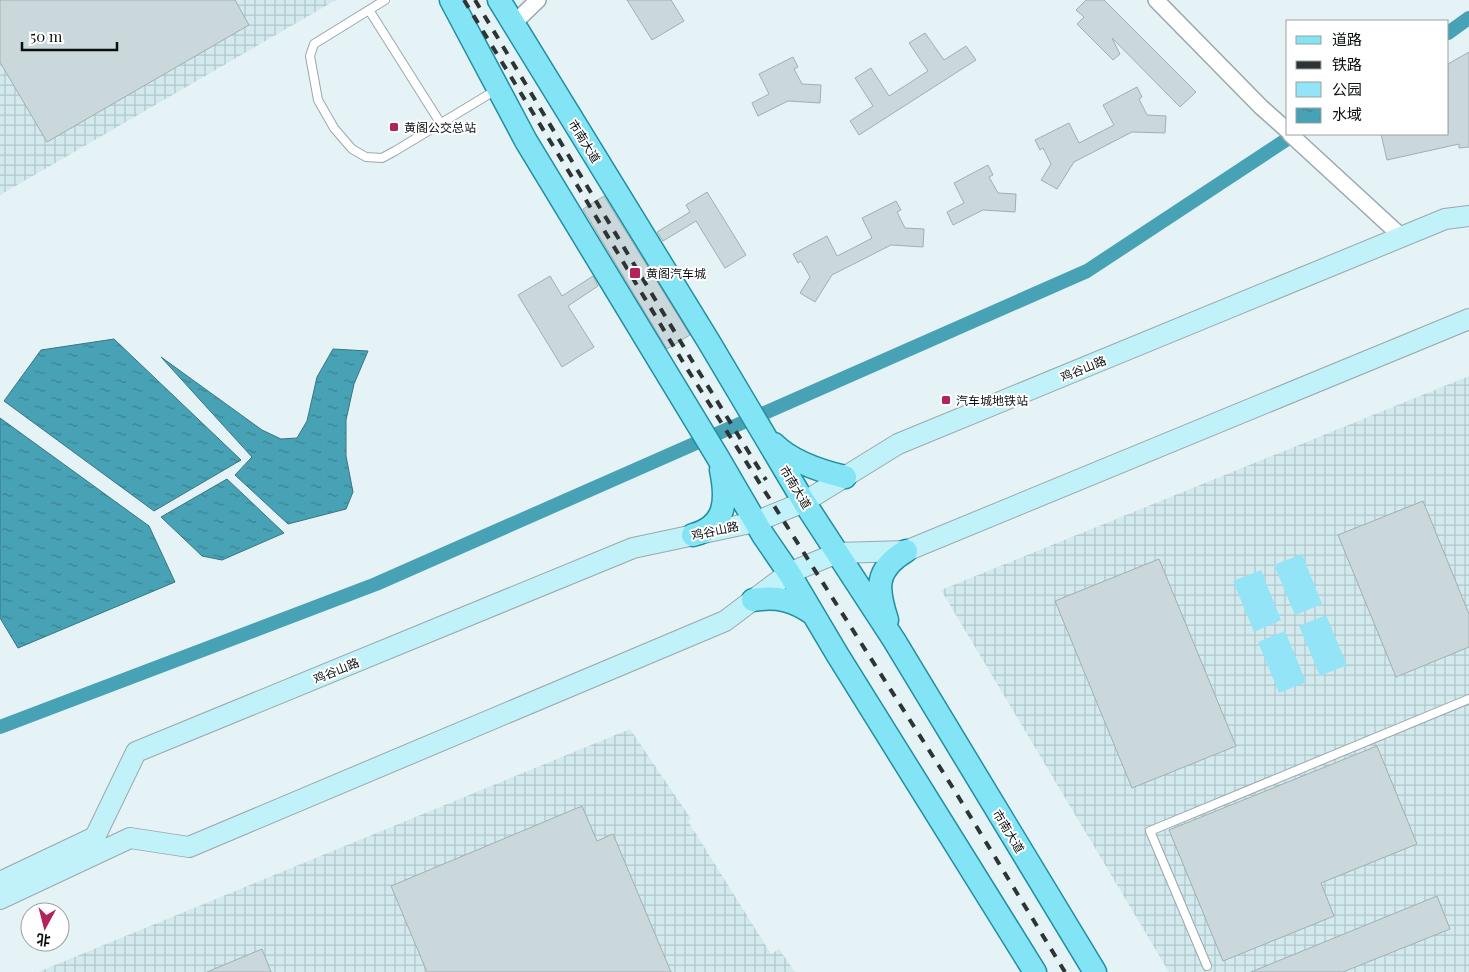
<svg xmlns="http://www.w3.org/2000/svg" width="1469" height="972" viewBox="0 0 1469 972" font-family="'Playfair Display','Noto Sans SC',serif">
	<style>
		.industrial { fill: url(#industrial-grid) }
		.green { fill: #93e4f6 }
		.water { fill: url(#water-ripples); stroke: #367684 }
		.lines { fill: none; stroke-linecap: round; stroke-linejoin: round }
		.canal { stroke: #48a2b5; stroke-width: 14 }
		.building { fill: #cbd8db; stroke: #a2afb2 }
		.lane-casing { stroke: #9ba8ab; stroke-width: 10 }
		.street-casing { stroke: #9ba8ab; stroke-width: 18 }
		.secondary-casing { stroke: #9ba8ab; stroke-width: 22 }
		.primary-casing { stroke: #228ea1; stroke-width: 25 }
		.lane { stroke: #fff; stroke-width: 8 }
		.street { stroke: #fff; stroke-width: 15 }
		.secondary { stroke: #c1f2fa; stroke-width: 20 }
		.primary { stroke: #82e4f5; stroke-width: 22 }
		.rail { stroke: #2e3435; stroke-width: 4; stroke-dasharray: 9 9; stroke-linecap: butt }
		.poi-dot { fill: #b1235a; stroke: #fff; stroke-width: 2 }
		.labels { text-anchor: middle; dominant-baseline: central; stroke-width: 4; stroke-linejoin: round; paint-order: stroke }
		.poi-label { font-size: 12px; fill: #0b0f10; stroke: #fff; text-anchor: start }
		.street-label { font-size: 12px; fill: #0b0f10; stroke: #fff }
	</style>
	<defs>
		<pattern id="industrial-grid" width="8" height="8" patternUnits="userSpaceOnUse" patternTransform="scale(1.25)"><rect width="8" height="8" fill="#d2e9ed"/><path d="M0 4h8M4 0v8" fill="none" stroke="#b3c7ca"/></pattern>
		<pattern id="water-ripples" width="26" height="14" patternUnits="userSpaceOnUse" patternTransform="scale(1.25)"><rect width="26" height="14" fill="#48a2b5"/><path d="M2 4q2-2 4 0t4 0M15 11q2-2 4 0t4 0" fill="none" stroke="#3a8292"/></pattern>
	</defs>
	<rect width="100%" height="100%" fill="#e5f3f6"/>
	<path class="industrial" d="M0 0H336L0 195Z
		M1469 376V972H1169L941 590Z
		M630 729 691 819 688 821 771 954 779 949 795 972H38Z"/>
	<path class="green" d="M1302 554 1322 604 1295 615 1274 565Z
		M1261 570 1281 620 1254 632 1233 581Z
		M1326 615 1347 665 1320 676 1299 626Z
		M1285 631 1306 682 1279 693 1258 642Z"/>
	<path class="water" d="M114 339 241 460 154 511 4 401 41 350Z
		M333 349 368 351 354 384 346 420V456L353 492 346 509 288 524 235 475 252 457 161 357 262 430 281 439 297 438 307 421 317 377Z
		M0 418 149 526 175 582 18 648 0 618Z
		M227 479 284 533 222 560 202 556 161 517Z"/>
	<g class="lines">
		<path class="canal" d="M1448 33 1469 18
			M0 727 376 584 1087 271 1295 134"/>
	</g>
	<path class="building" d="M0 0H235L249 25 47 142 0 62Z
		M627 0H671L684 21 652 40Z
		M1086 0H1104L1196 92 1180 107 1112 38 1120 54 1113 60 1077 24 1084 17 1076 10Z
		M925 33 944 60 966 46 976 60 859 135 850 121 873 106 855 78 871 68 889 96 928 71 909 43Z
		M1469 52V147L1459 148V144L1387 160 1381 134H1448V64Z
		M793 57 798 67 794 69 802 84 821 85 820 103 788 101 758 116 752 103 769 94 759 74Z
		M1137 87 1142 97 1139 99 1147 115 1166 116 1165 133 1132 132 1074 162 1057 189 1041 180 1051 164 1043 148 1040 150 1035 140 1069 123 1079 143 1114 125 1103 105Z
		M988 165 993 175 989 177 998 193 1016 194 1015 212 983 210 953 225 947 212 964 203 954 183Z
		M707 192 746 255 725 268 696 221 663 241 657 232 690 212 686 205Z
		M604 196 690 335 667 349 583 209Z
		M896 201 901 210 897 212 905 228 924 229 923 247 891 245 832 275 815 302 800 293 810 277 801 261 798 263 793 254 827 236 837 256 855 247 872 238 862 218Z
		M550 276 562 296 593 276 598 286 568 306 594 347 562 367 518 295Z
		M1423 501 1469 614V647L1396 677 1338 535Z
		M1159 559 1236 746 1132 788 1055 601Z
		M1377 746 1417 844 1321 883 1334 916 1223 961 1169 830Z
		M582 806 597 841 613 834 671 972H427L391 886Z
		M1437 896 1450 929 1343 972H1251Z
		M262 949 271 972H207Z"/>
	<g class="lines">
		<defs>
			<path id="lane" d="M385 0 314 44 310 56 318 100 334 128 352 149 366 157 382 158 395 151 496 90
				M369 10 441 124
				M1207 966 1150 831 1469 699"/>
			<path id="street" d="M1156 0 1261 107 1288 131
				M513 24 538 0
				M1290 134 1402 237"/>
			<path id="secondary" d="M0 882 95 837 136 752 633 548 755 522 804 502 898 444 1445 219 1469 216
				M0 899 130 838 189 847 725 621 789 573 837 553 906 551 1469 319"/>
			<path id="primary" d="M451 0 526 141 717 456 763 535 789 573 837 654 1035 972
				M499 0 709 342 804 502 894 640 1095 972
				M774 444C792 462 820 471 845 477
				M693 535C727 526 727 499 721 470
				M753 600C777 596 794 600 813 614
				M887 620C877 589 874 570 906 551"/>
		</defs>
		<use href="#lane" class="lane-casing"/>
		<use href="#street" class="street-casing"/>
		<use href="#secondary" class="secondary-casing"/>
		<use href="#primary" class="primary-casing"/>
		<use href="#lane" class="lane"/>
		<use href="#street" class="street"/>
		<use href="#secondary" class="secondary"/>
		<use href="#primary" class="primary"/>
		<path class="rail" d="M464 0 580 190 686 367 953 788 1065 972
			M475 0 691 359 766 480"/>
	</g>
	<g class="poi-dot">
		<rect x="389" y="122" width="10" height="10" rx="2.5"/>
		<rect x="629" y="267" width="12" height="12" rx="2.5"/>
		<rect x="941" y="395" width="10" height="10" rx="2.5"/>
	</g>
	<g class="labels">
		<g class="poi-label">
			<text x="404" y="127">黄阁公交总站</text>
			<text x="646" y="273">黄阁汽车城</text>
			<text x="956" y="400">汽车城地铁站</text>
		</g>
		<g class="street-label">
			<text transform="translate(585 141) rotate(58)">市南大道</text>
			<text transform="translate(1083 368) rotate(-22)">鸡谷山路</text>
			<text transform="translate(796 487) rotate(59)">市南大道</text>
			<text transform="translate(715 530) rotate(-12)">鸡谷山路</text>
			<text transform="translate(336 670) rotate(-22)">鸡谷山路</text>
			<text transform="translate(1009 831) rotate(59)">市南大道</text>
		</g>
	</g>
	<rect x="1286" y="20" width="162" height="115" fill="#ffffff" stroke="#9d9f9f"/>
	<rect x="1296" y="36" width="25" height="8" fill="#82e4f5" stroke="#9d9f9f"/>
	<text x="1332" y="45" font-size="15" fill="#0b0f10">道路</text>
	<rect x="1296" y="61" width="25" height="8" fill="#2e3435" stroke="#9d9f9f"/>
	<text x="1332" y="70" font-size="15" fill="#0b0f10">铁路</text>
	<rect x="1296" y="82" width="25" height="15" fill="#93e4f6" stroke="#9d9f9f"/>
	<text x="1332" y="95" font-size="15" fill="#0b0f10">公园</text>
	<rect x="1296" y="108" width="25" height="15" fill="url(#water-ripples)" stroke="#9d9f9f"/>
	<text x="1332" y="120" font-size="15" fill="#0b0f10">水域</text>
	<g transform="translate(45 927) rotate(187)"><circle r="24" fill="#ffffff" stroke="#9d9f9f"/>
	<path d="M0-4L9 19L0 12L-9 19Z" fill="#b1235a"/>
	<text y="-8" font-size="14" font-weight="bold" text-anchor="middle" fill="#0b0f10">北</text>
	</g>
	<path d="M22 42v8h95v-8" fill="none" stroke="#0b0f10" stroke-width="2.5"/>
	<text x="30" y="42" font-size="15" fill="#0b0f10" stroke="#ffffff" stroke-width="4" paint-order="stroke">50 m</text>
</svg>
